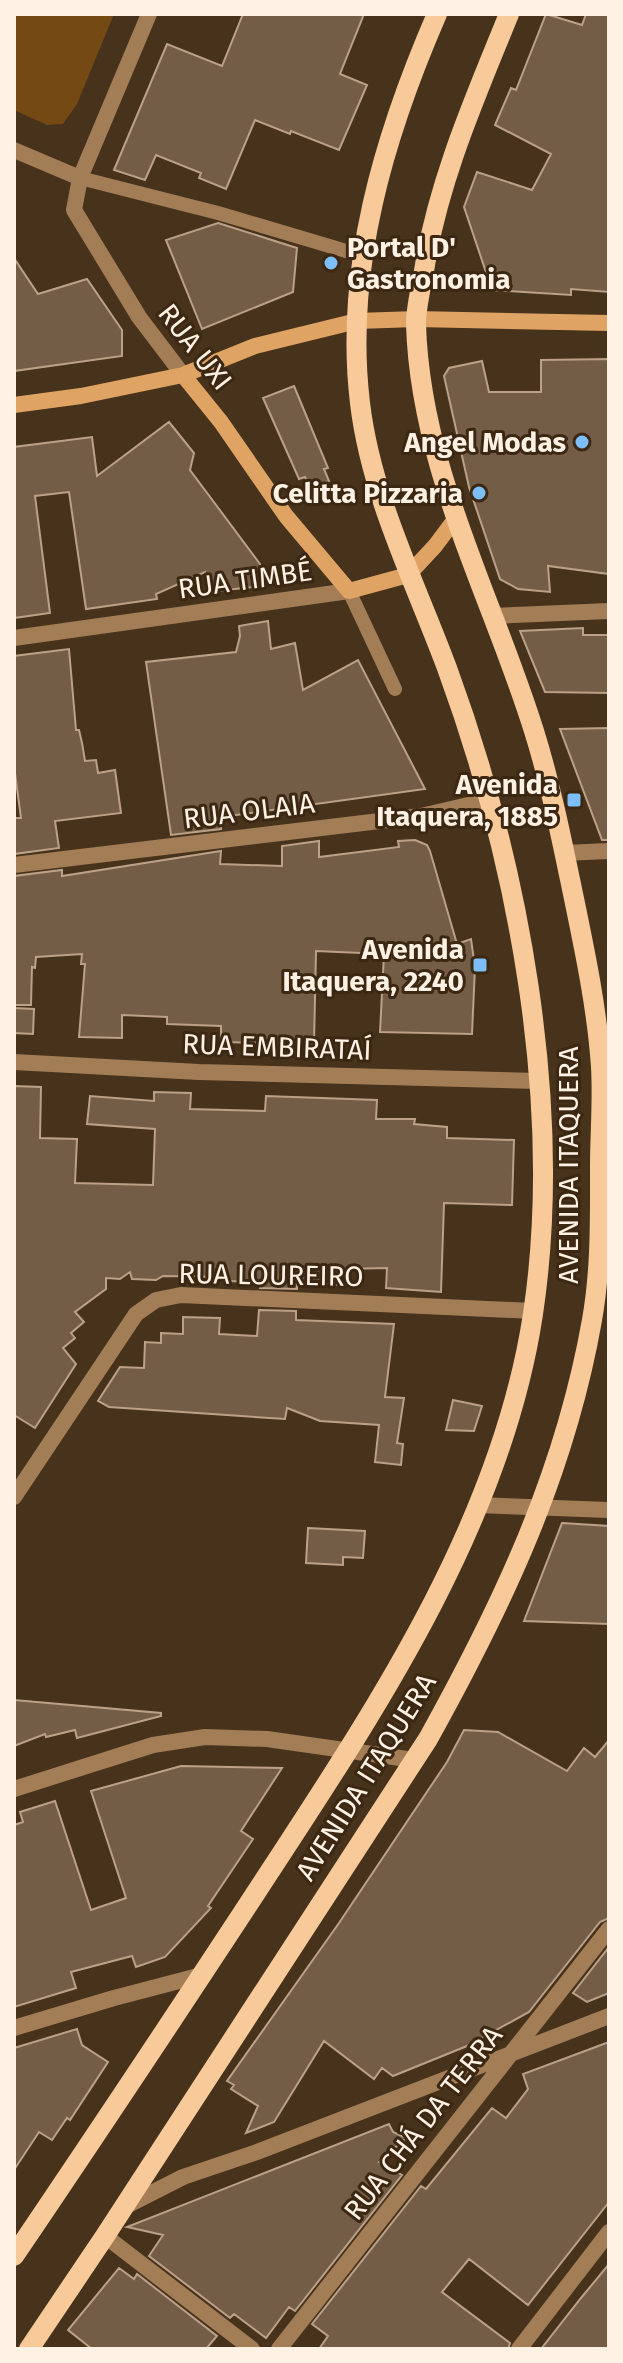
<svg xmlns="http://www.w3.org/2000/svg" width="623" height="2363" viewBox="0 0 623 2363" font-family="'Fira Sans',sans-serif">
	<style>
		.green { fill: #744913 }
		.building { fill: #745d46; stroke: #baa188; stroke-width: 2 }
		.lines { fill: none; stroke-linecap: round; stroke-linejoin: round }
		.lane { stroke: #a27d56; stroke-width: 14 }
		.street { stroke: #a27d56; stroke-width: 16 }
		.secondary { stroke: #dfa463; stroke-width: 16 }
		.primary { stroke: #f8ca9a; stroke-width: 20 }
		.poi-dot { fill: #7dbef9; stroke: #3c2812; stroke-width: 3 }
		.labels { text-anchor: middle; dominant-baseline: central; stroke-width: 6; stroke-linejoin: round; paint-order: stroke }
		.poi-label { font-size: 28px; font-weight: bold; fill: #fff2e4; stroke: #3c2812; text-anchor: end }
		.street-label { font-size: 28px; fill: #fff2e4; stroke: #3c2812 }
	</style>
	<rect width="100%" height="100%" fill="#47321c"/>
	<path class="green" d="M14 14H114L77 104 63 124 47 125 14 110Z"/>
	<path class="building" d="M243 14H364L340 74 367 85 339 150 291 131 290 134 255 120 226 189 199 178 201 173 156 155 145 180 114 170 167 44 222 66Z
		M546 14 582 25 586 14H609V292L571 289V295L492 290 464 207 477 172 532 190 551 154 495 125 511 88 516 90Z
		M218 223 297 248 293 292 202 329 166 240Z
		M14 258 38 294 87 279 122 330V356L14 371Z
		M609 359V574L548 566 550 592 518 589 500 579 469 487 444 376 449 368 482 361 489 392H541V360Z
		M294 386 328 468 324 469 329 481 310 489 305 477 299 479 263 398Z
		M169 422 194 453 190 470 260 564 262 586 207 592 205 572 156 594 157 599 86 609 69 492 35 496 50 613 14 618V447L92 437 97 476Z
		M268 621 271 649 295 643 303 690 358 660 425 789 222 817 221 829 171 835 146 662 236 652 240 636 239 626Z
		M583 628V635H609V693L545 692 520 631Z
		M69 649 76 730H79L82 743 85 761 96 760 98 773 115 770 121 813 55 821 59 848 14 854V818H21L14 766V656Z
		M609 728V840H602L560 729Z
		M415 840 427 845 430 851 457 944 471 939 475 967 472 1034 380 1032 384 954 316 951 314 1044 221 1042V1026L167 1024V1017L122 1015V1038L79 1037 85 964H81L82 954 36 957 35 968 32 967 31 1005H14V876L62 870V876L221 851 220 864 282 866V846L319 841V857L399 847 398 841Z
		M14 1008 34 1009 33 1034 14 1033Z
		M14 1086 41 1087 40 1138 77 1139 75 1183 153 1185 155 1129 87 1124 90 1096 154 1101V1092L191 1093 190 1109 265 1111 266 1096 377 1100 376 1119H415L414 1124 447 1127V1138L514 1140 512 1205 444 1203 441 1292 386 1288 387 1268 341 1269 340 1285 297 1282V1289L260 1288 261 1282 223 1281V1277L163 1276 156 1280 132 1279 130 1272 120 1279 106 1278V1289L75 1312 84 1322 71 1333 75 1338 63 1348 76 1364 35 1428 14 1415Z
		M259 1310 296 1311V1320L394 1324 385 1397 404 1398 397 1443 403 1444 401 1465 375 1462 379 1425 320 1421 287 1408 285 1419 109 1407 98 1401 120 1367 144 1368 145 1342 161 1343V1333L183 1334V1317L220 1318 219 1334 257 1336Z
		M453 1400 482 1406 474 1431 446 1430Z
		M562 1523 609 1526V1624L524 1621Z
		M308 1528 365 1531 363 1558 343 1557V1565L306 1563Z
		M14 1700 161 1713V1716L77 1738 75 1730 46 1737 45 1734 14 1746Z
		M464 1730 498 1732 567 1771 584 1748 595 1757 609 1740V1918L600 1922 529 2012 467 2046 393 2076 382 2068 374 2079 324 2041 274 2122 246 2133 258 2106 231 2089 234 2085 227 2081 339 1923 447 1762Z
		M181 1766 282 1768 241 1831 253 1839 208 1906 211 1908 165 1957 136 1967 132 1956 71 1972 76 1988 14 2007V1825L23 1822 20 1812 55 1801 91 1910 126 1898 91 1791Z
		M609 1947V1993L587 2002 573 1993Z
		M77 2029 82 2045 108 2062 70 2120 67 2118 52 2140 39 2132 14 2170V2048Z
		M609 2042V2202L528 2305 469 2259 442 2292 510 2343 508 2349H319L328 2336 312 2324 421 2186 426 2189 492 2108 506 2118 528 2089 523 2074Z
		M389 2124 393 2132 406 2138 379 2162 402 2175 295 2311 289 2307 266 2338 234 2314 230 2318 149 2256 163 2235 127 2227Z
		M609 2264V2349H541L581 2298Z
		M119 2268 134 2279 137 2274 217 2336 206 2349H92L68 2330Z"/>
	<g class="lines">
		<path class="lane" d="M80 178 218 213 363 256
			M349 591 395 689"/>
		<path class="street" d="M149 14 80 178 74 210 139 317 183 375
			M14 150 80 178
			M492 616 609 611
			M14 638 349 591
			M564 853 609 851
			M14 865 421 816 490 800
			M14 1062 199 1072 538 1081
			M14 1497 136 1314 156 1300 181 1295 533 1311
			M477 1505 609 1510
			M14 1789 153 1745 205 1737 267 1739 414 1760
			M14 2028 114 1998 202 1975
			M124 2207 183 2177 257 2152 609 2016
			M105 2236 252 2349
			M279 2349 609 1929
			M519 2349 609 2232"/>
		<path class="secondary" d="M183 375 221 422 286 516 349 591 408 575 435 546 456 518
			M14 405 81 396 183 375 255 346 357 321 416 319 609 323"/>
		<path class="primary" d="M14 2256C96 2135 177 2013 257 1891 372 1715 501 1526 533 1314 564 1106 519 864 447 668 415 582 371 496 360 403 344 269 384 136 437 14
			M29 2349 105 2236 428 1739C503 1604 565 1473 592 1320 601 1269 600 1218 600 1167 600 1134 603 1100 601 1067 597 1007 584 947 572 889 561 836 550 782 534 731 492 596 420 468 416 324 416 307 421 288 424 271 438 181 475 98 509 14"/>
	</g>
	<g class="poi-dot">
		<circle cx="331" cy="263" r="8"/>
		<circle cx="582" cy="442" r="8"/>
		<circle cx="479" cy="493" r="8"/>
		<rect x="566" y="792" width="16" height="16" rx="4"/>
		<rect x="472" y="957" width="16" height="16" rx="4"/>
	</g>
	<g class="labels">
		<g class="poi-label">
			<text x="347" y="247" text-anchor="start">Portal D'<tspan x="347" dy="32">Gastronomia</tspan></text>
			<text x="566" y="442">Angel Modas</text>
			<text x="463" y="493">Celitta Pizzaria</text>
			<text x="558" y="784">Avenida<tspan x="558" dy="32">Itaquera, 1885</tspan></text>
			<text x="464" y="949">Avenida<tspan x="464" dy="32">Itaquera, 2240</tspan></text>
		</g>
		<g class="street-label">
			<text transform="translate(195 347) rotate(52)">RUA UXI</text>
			<text transform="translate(245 580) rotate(-8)">RUA TIMBÉ</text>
			<text transform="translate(249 811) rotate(-7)">RUA OLAIA</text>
			<text transform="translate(277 1047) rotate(2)">RUA EMBIRATAÍ</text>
			<text transform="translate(568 1165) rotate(-90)">AVENIDA ITAQUERA</text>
			<text transform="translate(271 1275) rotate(1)">RUA LOUREIRO</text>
			<text transform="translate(366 1777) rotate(-58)">AVENIDA ITAQUERA</text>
			<text transform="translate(423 2123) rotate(-52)">RUA CHÁ DA TERRA</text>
		</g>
	</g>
	<rect width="623" height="2363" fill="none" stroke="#fff2e4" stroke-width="32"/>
</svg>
